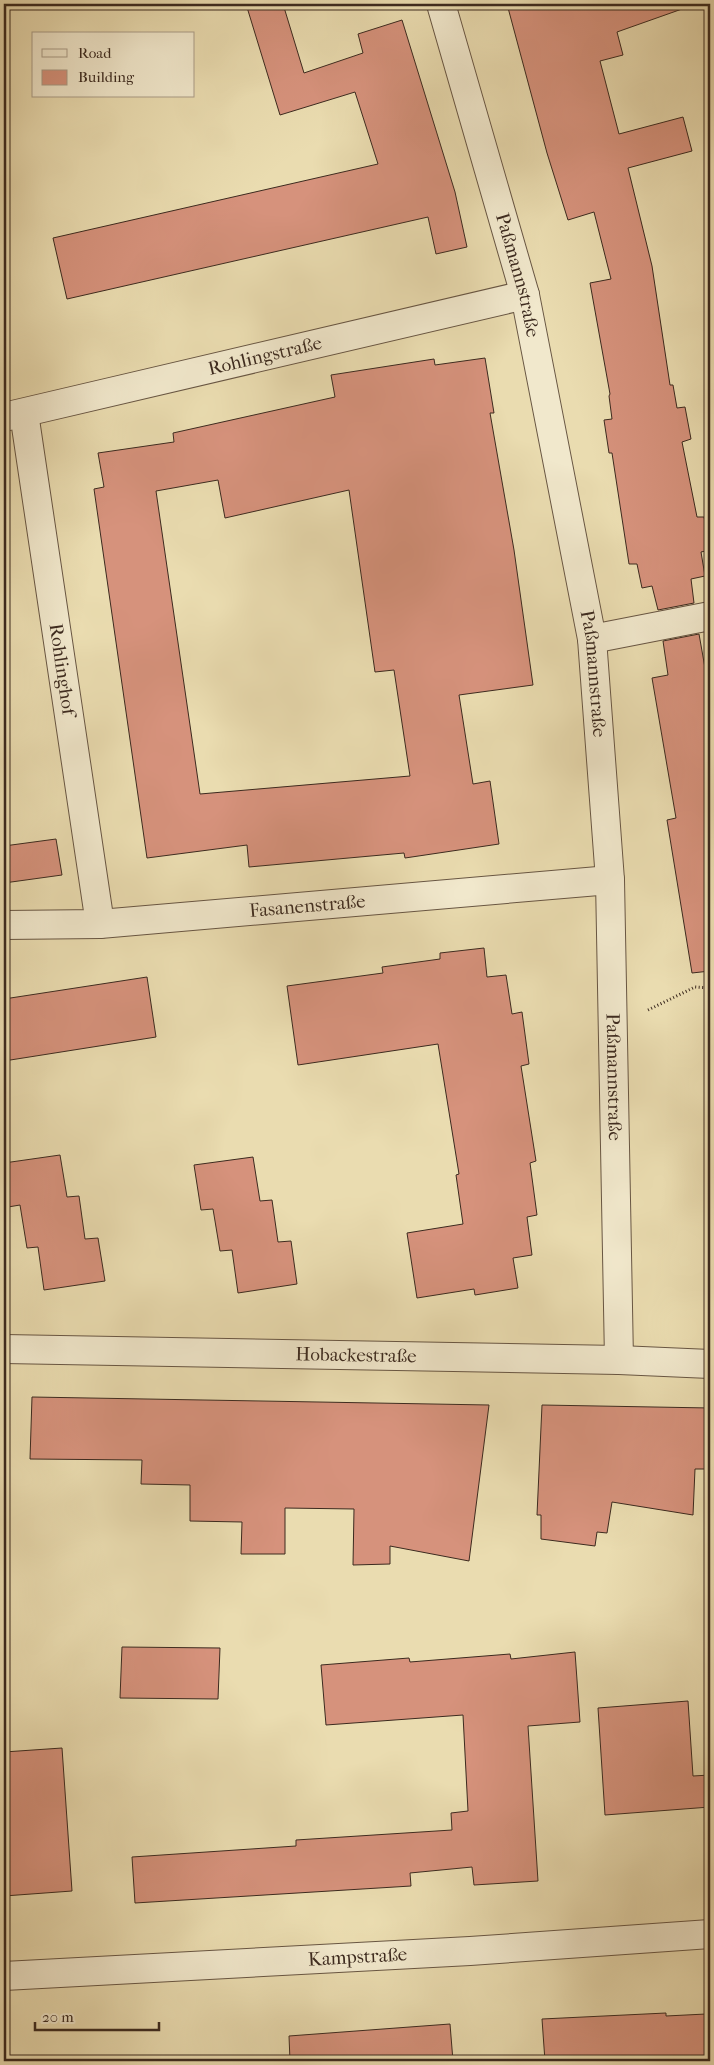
<svg xmlns="http://www.w3.org/2000/svg" width="714" height="2065" viewBox="0 0 714 2065" font-family="'IM FELL French Canon',serif">
	<style>
		.building { fill: #d6927c; stroke: #3c2a1f; fill-rule: evenodd }
		.lines { fill: none; stroke-linecap: round; stroke-linejoin: round }
		.minor-casing { stroke: #685643; stroke-width: 30 }
		.path { stroke: #3c2a1f; stroke-width: 3; stroke-dasharray: 1 2.5; stroke-linecap: butt }
		.minor { stroke: #f1e8cc; stroke-width: 28 }
		.labels { text-anchor: middle; dominant-baseline: central; stroke-width: 4; stroke-linejoin: round; paint-order: stroke }
		.street-label { font-size: 19px; fill: #3c2a1f; stroke: #f1e8cc }
	</style>
	<rect width="100%" height="100%" fill="#eadcb0"/>
	<filter id="stains"><feTurbulence type="fractalNoise" baseFrequency=".004" numOctaves="4"/><feColorMatrix values="0 0 0 0 .2 0 0 0 0 .09 0 0 0 0 .02 0 0 0 .5 -.17"/></filter>
	<radialGradient id="worn" r=".72"><stop offset=".6" stop-color="#630" stop-opacity="0"/><stop offset="1" stop-color="#630" stop-opacity=".3"/></radialGradient>
	<path class="building" d="M246 4H283L304 73 363 53 358 34 402 20 455 192 467 247 436 254 428 217 67 299 53 238 378 164 355 92 280 115Z
		M507 4H681L682 9 617 32 623 55 600 61 619 134 683 117 692 151 628 168 652 266 670 385H673L677 408 685 407 691 439 682 442 697 517H704L710 550 701 552 705 576 691 579 694 603 658 610 652 586 642 588 637 564H629L612 453H609L604 420 612 419 609 396 610 394 590 283 611 279 594 212 568 220 547 153Z
		M485 358 494 413H490L514 550 533 685 459 695 473 784 490 781 499 844 405 858 404 853 249 867 247 845 147 858 94 489 104 487 98 453 174 442 173 433 335 397 331 375 434 359 435 365ZM218 480 225 518 349 490 375 672 394 670 410 776 200 794 156 491Z
		M699 634 705 668 710 667V971L692 973 667 820 676 818 652 678 668 675 663 641Z
		M56 839 62 875 4 883V846Z
		M484 948 487 977 506 975 512 1014 522 1012 529 1064 521 1066 536 1161 530 1163 537 1215 527 1217 532 1255 513 1258 518 1288 475 1295 474 1289 417 1298 407 1233 463 1224 456 1175 459 1174 438 1044 298 1065 287 986 383 973 382 967 440 959V953Z
		M147 977 156 1037 4 1061V999Z
		M60 1155 67 1197 79 1196 85 1239 98 1238 105 1281 44 1290 38 1247 27 1248 20 1205 8 1207 4 1182V1163Z
		M253 1157 260 1201 272 1200 278 1242 291 1241 297 1284 238 1293 232 1250 220 1251 213 1209 201 1210 194 1165Z
		M32 1397 489 1405 469 1561 390 1546V1564L353 1565 354 1509 285 1508V1554H241L242 1522 190 1521V1485L141 1484 142 1460 30 1459Z
		M542 1405 710 1408V1469H695L693 1515 612 1502 607 1533 597 1532 595 1546 541 1539V1515H537Z
		M122 1647 220 1648 218 1699 120 1698Z
		M575 1652 580 1722 528 1726 538 1881 474 1885 472 1867 410 1873 411 1886 135 1903 132 1857 296 1846V1840L452 1830 451 1813 468 1811 463 1715 326 1725 321 1665 409 1658 410 1662 510 1654 511 1659Z
		M688 1701 693 1776 710 1775V1807L605 1815 598 1708Z
		M62 1748 72 1891 4 1896V1752Z
		M666 2013V2016L706 2014 708 2061H545L542 2019Z
		M450 2024 453 2061H290L289 2036Z"/>
	<g class="lines">
		<defs>
			<g id="minor">
				<path id="s1" d="M441 4 525 295 592 639 610 880 619 1360"/>
				<path id="s2" d="M24 413 100 924"/>
				<path id="s3" d="M4 417 525 295"/>
				<path d="M592 639 710 616"/>
				<path id="s4" d="M4 925 100 924 610 880"/>
				<path id="s5" d="M4 1349 619 1360 710 1364"/>
				<path id="s6" d="M4 1976 470 1951 710 1934"/>
			</g>
		</defs>
		<use href="#minor" class="minor-casing"/>
		<path class="path" d="M648 1010 695 987 710 988"/>
		<use href="#minor" class="minor"/>
	</g>
	<g class="labels">
		<g class="street-label">
			<text stroke="none"><textPath href="#s1" startOffset="282">Paßmannstraße</textPath></text>
			<text stroke="none"><textPath href="#s3" startOffset="268">Rohlingstraße</textPath></text>
			<text stroke="none"><textPath href="#s2" startOffset="259">Rohlinghof</textPath></text>
			<text stroke="none"><textPath href="#s1" startOffset="688">Paßmannstraße</textPath></text>
			<text stroke="none"><textPath href="#s4" startOffset="304">Fasanenstraße</textPath></text>
			<text stroke="none"><textPath href="#s1" startOffset="1092">Paßmannstraße</textPath></text>
			<text stroke="none"><textPath href="#s5" startOffset="352">Hobackestraße</textPath></text>
			<text stroke="none"><textPath href="#s6" startOffset="354">Kampstraße</textPath></text>
		</g>
	</g>
	<rect width="714" height="2065" fill="none" stroke="#eadcb0" stroke-width="20"/>
	<rect x="5" y="5" width="704" height="2055" fill="none" stroke="#3c2a1f" stroke-width="2.5"/>
	<rect x="10" y="10" width="694" height="2045" fill="none" stroke="#3c2a1f"/>
	<rect x="32" y="32" width="162" height="65" fill="#f1e8cc" stroke="#a99c87"/>
	<rect x="42" y="49" width="25" height="8" fill="#f1e8cc" stroke="#a99c87"/>
	<text x="78" y="58" font-size="15" fill="#3c2a1f">Road</text>
	<rect x="42" y="70" width="25" height="15" fill="#d6927c" stroke="#a99c87"/>
	<text x="78" y="82" font-size="15" fill="#3c2a1f">Building</text>
	<path d="M35 2022v8h124v-8" fill="none" stroke="#3c2a1f" stroke-width="2.5"/>
	<text x="42" y="2022" font-size="15" fill="#3c2a1f" stroke="#f1e8cc" stroke-width="4" paint-order="stroke">20 m</text>
	<rect width="100%" height="100%" filter="url(#stains)"/>
	<rect width="100%" height="100%" fill="url(#worn)"/>
</svg>
